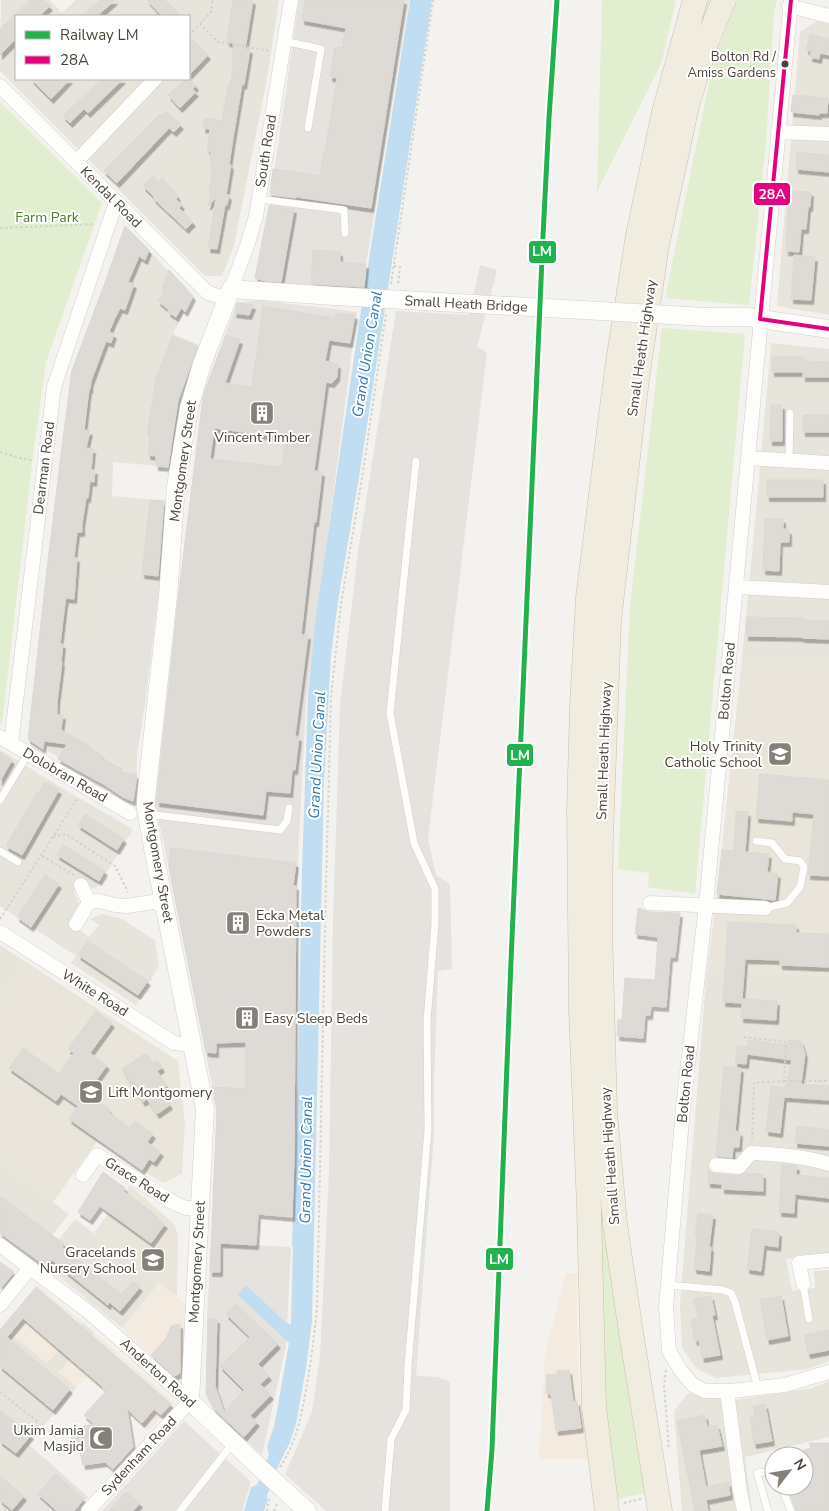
<svg xmlns="http://www.w3.org/2000/svg" width="829" height="1511" viewBox="0 0 829 1511" font-family="'Nunito Sans',sans-serif">
	<style>
		.residential { fill: #e7e4dc; fill-rule: evenodd }
		.commercial { fill: #f3ebdf }
		.industrial { fill: #e6e2de }
		.education { fill: #eae5da }
		.green { fill: #e1eecf }
		.parking { fill: #e6e3df }
		.water { fill: #c0ddf1 }
		.building { fill: #dedbd6; stroke: #dcd9d4; fill-rule: evenodd; filter: url(#shadow) }
		.lines { fill: none; stroke-linecap: round; stroke-linejoin: round }
		.service-casing { stroke: #d2d0cb; stroke-width: 8 }
		.minor-casing { stroke: #d2d0cb; stroke-width: 15 }
		.tertiary-casing { stroke: #d2d0cb; stroke-width: 19 }
		.trunk-casing { stroke: #ccbfa9; stroke-width: 25 }
		.path { stroke: #d3d2cc; stroke-width: 2; stroke-dasharray: 2.5 2.5; stroke-linecap: butt }
		.service { stroke: #fdfdfc; stroke-width: 7 }
		.minor { stroke: #fdfdfc; stroke-width: 14 }
		.tertiary { stroke: #fdfdfc; stroke-width: 18 }
		.trunk { stroke: #f0ece0; stroke-width: 24 }
		.tertiary-bridge-casing { stroke: #d2d0cb; stroke-width: 19; stroke-linecap: butt }
		.tertiary-bridge { stroke: #fdfdfc; stroke-width: 18 }
		.bus-1-casing { stroke: #fff; stroke-width: 8 }
		.bus-1 { stroke: #e5007d; stroke-width: 4 }
		.rail-1-casing { stroke: #fff; stroke-width: 9 }
		.rail-1 { stroke: #22b24c; stroke-width: 5 }
		.bus-dot { fill: #4b4439; stroke: #fff; stroke-width: 2 }
		.labels { text-anchor: middle; dominant-baseline: central; stroke-width: 4; stroke-linejoin: round; paint-order: stroke }
		.bus-label { font-size: 13px; fill: #4b4439; stroke: #fff; text-anchor: end }
		.street-label { font-size: 14px; fill: #4b4439; stroke: #fff }
		.park-label { font-size: 14px; fill: #4a7f2a; stroke: #fff }
		.poi-label { font-size: 14px; fill: #4b4439; stroke: #fff; text-anchor: end }
		.water-label { font-size: 15px; font-style: italic; fill: #2e7ab2; stroke: #fff }
		.line-badge { stroke: #fff; stroke-width: 2 }
		.badge-label { font-size: 14px; text-anchor: middle; font-weight: bold; fill: #fff }
	</style>
	<defs>
		<filter id="shadow"><feDropShadow dx="2.5" dy="4.5" stdDeviation="0" flood-color="#0004"/></filter>
	</defs>
	<rect width="100%" height="100%" fill="#f4f2ee"/>
	<path class="residential" d="M1 0H50L62 13 76 0H279L268 73 234 246 222 276H205L0 71ZM16 16H189V79H16Z
		M817 21 829 24V315L777 306 800 32Z
		M125 226 193 296 173 334 199 345 180 396 171 467 113 462 112 496 168 501 160 581 103 575 87 712 80 722 127 751H132L137 754V775L133 801 125 798 28 739 62 440 72 370Z
		M771 343 829 349V657L742 658 757 501Z
		M0 750 77 797 131 828 133 830 98 886 94 889 81 880 74 892 79 903V909L70 922 89 937 99 925 90 919 102 914 120 918 155 940 159 966 136 1005 71 963 76 956 0 906Z
		M0 945 23 960 0 996Z
		M707 968 730 970 829 976V1253L786 1259 792 1291 815 1288 814 1271 829 1270V1361L807 1369 716 1378 697 1369 682 1348 680 1304Z
		M0 1163 69 1214 34 1258 0 1233Z
		M75 1219 159 1283 122 1328 41 1262Z
		M82 1322 94 1332 59 1372 77 1387 28 1444 51 1464 12 1511H0V1330L2 1327 47 1363Z
		M829 1381V1437L745 1457 752 1511H682L674 1411 688 1393 702 1396 733 1400 813 1388Z"/>
	<path class="commercial" d="M566 1273H577V1357L587 1459H539L545 1354Z
		M159 1283 185 1304 184 1370 180 1374 173 1376 122 1328Z
		M37 1285 82 1322 47 1363 2 1327Z
		M94 1332 175 1403 148 1431 88 1377 77 1387 59 1372Z"/>
	<path class="industrial" d="M299 0H409L366 264 363 288 302 286 255 279 269 207Z
		M480 265 497 270 477 347 487 352 428 839 436 875 450 884 452 969 438 971 434 1084V1133L416 1376 438 1377 450 1382V1511H326L285 1474 312 1412 320 1356 329 1173 333 921 340 705 358 552 396 311 469 315Z
		M258 300 357 312 306 703 298 859 296 1117 293 1178 214 1173 217 1110 164 844 154 802 204 391 237 303Z
		M211 1243 291 1247 286 1346 262 1455 216 1412 207 1395V1316Z
		M184 1421 251 1482 242 1511H102Z
		M51 1464 88 1497 75 1511H12Z"/>
	<path class="education" d="M829 657V976L730 970 707 968 717 894 742 658Z
		M23 960 178 1061 185 1123 182 1174 163 1183 97 1141 53 1202 0 1163V996Z
		M130 1185 175 1225 178 1236 177 1297 94 1233Z"/>
	<path class="green" d="M602 0H676L661 64 597 192Z
		M702 0H716L678 115 647 264 627 396 607 587 599 692 596 788 595 963 598 1079 607 1197 616 1280 626 1355 647 1493 612 1500 599 1391 588 1006 587 811 596 630 625 332 649 211Z
		M738 0H777L774 12 766 143 749 305 665 298 714 59Z
		M0 102 102 203 46 362 34 448 2 724 0 723Z
		M662 328 745 334 695 894 648 887 649 873 618 869 630 606Z"/>
	<path class="parking" d="M103 575 160 581 145 705 137 754 132 751H127L80 722 87 712Z"/>
	<path class="water" d="M410 0H432L360 471 338 601 331 655 324 780 312 1321 306 1368 296 1424 290 1442 279 1464 267 1495V1502L264 1511H244L251 1487 257 1485 269 1455 267 1446 274 1427 289 1343 238 1295 246 1285 286 1323 291 1324 293 1247 292 1245 298 1077 302 869 308 697 315 623 360 317Z"/>
	<path class="building" d="M30 0H43L50 6 39 16H16V39L0 55V29Z
		M100 0H115L97 16H82Z
		M147 0H165L181 16H162Z
		M233 0H253L245 49H250L244 85 242 84 234 132 229 164 231 165 226 195H229L227 205H225L217 249 208 248 216 198 208 206 211 192H209L213 167 210 166 211 151 207 150 210 129 203 128 205 118 222 121 228 86H230L234 61 232 60 234 43 227 42Z
		M305 0H404L371 208 297 197 296 198 271 195V193H270L273 169 320 176 324 151H325L337 78 330 77 335 47 342 48 346 28 302 20Z
		M810 34 829 39V55L820 53 819 59 810 57 811 51 806 50Z
		M189 36 208 55 189 75Z
		M189 78 196 86 192 89 196 92 180 108 168 95 186 79Z
		M31 79H70L51 99Z
		M101 79H123L88 113 84 109 70 123 63 116Z
		M793 95 828 98 827 113H819V115L791 112Z
		M166 111 181 125 174 132 169 128 117 183 104 171 160 114 162 115Z
		M797 152 829 155V172L796 169Z
		M153 176 158 182 162 178 178 196 176 199 182 205 179 208 193 222 186 229 153 198 154 197 143 186Z
		M789 191 811 192 810 207H808L806 229H801L799 252 786 251Z
		M269 206 294 209 281 282 266 281 255 278Z
		M125 226 149 250 145 260 139 256 128 282 134 284 127 304 125 310 120 308 114 320 109 332 114 334 111 343 106 341 91 381 90 389H89L84 430 90 431 86 448 93 449 91 470H95L94 482 90 481 88 498H86L82 524V532H77L74 557 77 558 74 599 66 598 65 603 60 644H63L61 662H62L57 702V715H63L61 730 90 746 85 745 102 755 101 758 122 769 121 772 137 775 133 801 123 797 105 785 58 759 67 744 44 741 43 749 28 739 48 560 72 370 104 286Z
		M313 250 340 252V262L366 264 364 287 311 284Z
		M794 255 815 257 811 300 791 299Z
		M169 270 193 296 185 312 181 308 176 317 168 312 169 310 158 301 164 291 162 289Z
		M237 303 253 305 249 315 234 313Z
		M263 306 335 318 336 313 355 315 350 343 329 340 325 361 338 364 337 377 332 383 326 382 314 471 322 472 316 522H314L301 635H308L295 736 299 737 295 770H292L290 793 266 791 263 815 157 802 178 599 203 397 226 335 240 340 225 383 252 387ZM214 428 285 438 282 467 210 459Z
		M172 336 198 346 178 400 168 467 156 466V456L148 455 150 434H147L156 379Z
		M772 357H804V361L829 362V377H803V372H772Z
		M771 405H782V441H770Z
		M803 415H829V432H803Z
		M767 480H823V497H767Z
		M150 500 164 501 158 576 142 574Z
		M765 518 783 519V529L789 530V542H780L779 571 763 570Z
		M747 617 802 618V620L829 621V639L802 638V637L746 636Z
		M0 752 12 760 0 781Z
		M760 774 829 780V876L808 875 814 814 792 812V821L756 818Z
		M45 782 59 790 22 855 6 846 38 791 37 796Z
		M736 811 748 812 745 852 769 854 767 872 778 874 775 900 717 894 722 850 734 851Z
		M85 814 124 839 117 850 78 825Z
		M63 845 105 871 99 881 57 855Z
		M171 848 296 863 293 886H296L294 1154 292 1217 258 1214 256 1245 220 1243V1272H210L217 1110 212 1087 246 1089V1042L216 1043V1053L206 1052 169 868Z
		M45 875 59 884 31 927 17 917Z
		M638 908 650 912 680 913 675 957H670L666 1007 651 1006 650 1015H645L643 1038 617 1036 618 1020H622L625 978 655 980 658 937 635 934Z
		M728 922 796 925V933L829 934V967L780 965V960L745 959 742 999 777 1001 776 1020 741 1018 742 1003 723 1002Z
		M88 941 148 981 138 995 78 955Z
		M96 1011 112 1023 90 1053 107 1065 87 1093 110 1110 108 1112 130 1128 135 1121 153 1134 147 1142 161 1152 154 1162 149 1159 142 1170 69 1119 78 1106 61 1094 56 1101 9 1068 23 1048 59 1074 74 1053 68 1049Z
		M748 1040 788 1045V1040L801 1041 805 1054 801 1084 829 1086V1100L784 1097 780 1133 766 1131 771 1086 785 1088 792 1060 747 1054 746 1064 735 1063 738 1046 748 1047Z
		M146 1053 152 1063 157 1060 162 1068 157 1071 167 1086 160 1090 170 1105 157 1114 147 1099 143 1102 122 1069Z
		M724 1066 741 1068 735 1131 740 1132 739 1147H733L732 1158 716 1156Z
		M797 1126 829 1130V1146L795 1143Z
		M782 1164 797 1166 796 1175 829 1178V1198L795 1194 794 1213 779 1212Z
		M708 1171 715 1174 738 1176 745 1173 763 1174V1191L722 1189V1184L708 1183Z
		M103 1172 125 1188 123 1191 155 1214 154 1216 165 1224 151 1243 100 1206 90 1220 78 1212Z
		M0 1196 59 1240 64 1244 62 1247 121 1294 133 1281 140 1287 120 1311 109 1302 108 1305 52 1260 47 1267 0 1233Z
		M698 1213 713 1215 709 1247H711L709 1271 694 1269 697 1236H695Z
		M752 1229 779 1232 778 1247 764 1245 761 1271 747 1269Z
		M0 1262 14 1272 0 1289Z
		M36 1287 171 1404 161 1415 154 1409 142 1423 127 1409 133 1447 113 1469 105 1462 83 1465 78 1443 73 1445 70 1432 76 1431 75 1428 94 1424 84 1415 106 1391 102 1388 103 1387 23 1318 7 1337 70 1389 53 1410 0 1366V1330Z
		M711 1296 715 1315 712 1316 720 1355 702 1358 699 1340 695 1341 691 1320 698 1318 694 1299Z
		M781 1296 788 1336 767 1340 760 1299Z
		M236 1304 278 1344 258 1364 269 1376 260 1384 271 1395 250 1416 257 1422 244 1437 215 1410 206 1394 208 1319H217L215 1386 224 1412 244 1390 220 1366 250 1337 226 1314Z
		M180 1324V1373L174 1376 151 1355 167 1337 171 1326Z
		M829 1330V1350L808 1354 804 1335Z
		M569 1370 573 1402 577 1401 581 1428 556 1431 551 1394 546 1393 547 1374 557 1375V1371Z
		M765 1404 772 1441 754 1444 750 1418 755 1417 753 1406Z
		M0 1410 31 1435 16 1453 0 1441Z
		M705 1415 707 1427 717 1425 722 1446 699 1450 706 1487 728 1482 730 1495 706 1500 708 1511H695L677 1421Z
		M809 1443H829V1511H796L787 1486H804V1450L811 1448Z
		M55 1474 84 1499 74 1511H57L38 1494Z
		M0 1476 24 1496 12 1510 0 1500Z
		M126 1492 140 1503 133 1511H109Z"/>
	<g class="lines">
		<defs>
			<path id="service" d="M284 41 321 49 308 128
				M259 199 344 210 345 233
				M789 461 790 413
				M0 800 28 754
				M147 814 280 830 287 821 289 808
				M756 841 772 843 785 859 800 861 804 867 800 887 787 903 765 908
				M0 851 18 862
				M803 1284 809 1319
				M668 1285 723 1290 731 1293 735 1302 758 1388
				M781 1486 791 1511
				M180 1511 233 1443
				M385 1511 391 1439 406 1410 408 1366 428 1130 427 1021 435 923V889L414 843 390 713 416 461
				M768 1511 757 1473 773 1471 774 1472"/>
			<path id="minor" d="M791 0 706 905 683 1108 666 1307 669 1351 681 1371 693 1385 705 1391H731L785 1385 829 1372
				M789 6 829 16
				M0 86 208 293 228 299
				M778 132 829 134
				M76 162 155 79
				M231 289 248 243 256 216 291 0
				M748 458 829 463
				M737 587 829 592
				M0 737 130 813
				M11 743 54 387 116 202
				M81 885 89 902
				M650 903 765 908
				M76 924 89 902 99 901 115 905 127 906 153 902 166 906
				M0 932 174 1043 192 1045
				M716 1165 739 1167 751 1153C778 1154 803 1156 829 1164
				M83 1175 97 1155 176 1204 186 1208H199
				M0 1245 90 1313 190 1401 88 1511
				M803 1284 799 1263 829 1260
				M0 1305 30 1268
				M727 1391 740 1491 744 1511"/>
			<path id="tertiary" d="M705 317H748L829 329
				M256 1464 190 1401 205 1109 153 848 146 808V798L168 596 176 486 189 408 202 364 231 289 334 296
				M283 1489 307 1511"/>
			<path id="trunk" d="M607 1511 594 1407 589 1208 581 1011 579 809 582 705 588 597 617 368 638 235 664 112 695 0
				M660 1511 631 1332 615 1224 605 1111 600 925 601 836 609 621 637 379 657 245 687 106 705 46 724 0"/>
		</defs>
		<use href="#service" class="service-casing"/>
		<use href="#minor" class="minor-casing"/>
		<use href="#tertiary" class="tertiary-casing"/>
		<use href="#trunk" class="trunk-casing"/>
		<path class="path" d="M200 24 211 12 213 0
			M189 35 200 24 218 42 271 51
			M0 228 95 224
			M394 266 400 267 398 285
			M391 284 433 0
			M0 452 28 460H33
			M53 837 66 834 115 866 128 892
			M42 856 74 875
			M0 919 78 798
			M744 1037 785 1042 786 1044 784 1081 754 1083 752 1141
			M784 1081H829
			M666 1370 664 1385 669 1450
			M0 1392 38 1422
			M280 1467C296 1444 301 1416 306 1390 311 1363 314 1336 317 1308L326 886 331 697 341 604 363 472 386 314
			M624 1503 641 1499
			M267 1511 269 1497
			M274 1511 277 1504"/>
		<use href="#service" class="service"/>
		<use href="#minor" class="minor"/>
		<use href="#tertiary" class="tertiary"/>
		<use href="#trunk" class="trunk"/>
		<defs>
			<path id="tertiary-bridge" d="M334 296 705 317
				M256 1464 283 1489"/>
		</defs>
		<use href="#tertiary-bridge" class="tertiary-bridge-casing"/>
		<use href="#tertiary-bridge" class="tertiary-bridge"/>
		<defs>
			<path id="bus-1" d="M791 0 760 319 829 329"/>
		</defs>
		<use href="#bus-1" class="bus-1-casing"/>
		<use href="#bus-1" class="bus-1"/>
		<defs>
			<path id="rail-1" d="M487 1511 492 1449 511 961 543 236 549 118 557 0"/>
		</defs>
		<use href="#rail-1" class="rail-1-casing"/>
		<use href="#rail-1" class="rail-1"/>
	</g>
	<defs>
		<symbol id="building-square" viewBox="-11 -11 22 22"><rect x="-9" y="-9" width="18" height="18" rx="4" fill="#868178" stroke="#fff"/><path d="M-4-6H4V6H1V3H-1V6H-4ZM-2.5-4.3h1.7v1.8h-1.7ZM.8-4.3h1.7v1.8H.8ZM-2.5-1h1.7V.8h-1.7ZM.8-1h1.7V.8H.8Z" fill="#fff"/></symbol>
		<symbol id="school-square" viewBox="-11 -11 22 22"><rect x="-9" y="-9" width="18" height="18" rx="4" fill="#868178" stroke="#fff"/><path d="M0-5L7-2L0 1L-7-2ZM-4 1L0 2.5L4 1V4Q0 6-4 4Z" fill="#fff"/></symbol>
		<symbol id="mosque-square" viewBox="-11 -11 22 22"><rect x="-9" y="-9" width="18" height="18" rx="4" fill="#868178" stroke="#fff"/><path d="M3.5-4.9A6 6 0 1 0 3.5 4.9A5 5 0 1 1 3.5-4.9Z" fill="#fff"/></symbol>
	</defs>
	<g fill-rule="evenodd">
		<use href="#building-square" x="248" y="399" width="28" height="28"/>
		<use href="#school-square" x="766" y="740" width="28" height="28"/>
		<use href="#building-square" x="224" y="909" width="28" height="28"/>
		<use href="#building-square" x="233" y="1004" width="28" height="28"/>
		<use href="#school-square" x="77" y="1078" width="28" height="28"/>
		<use href="#school-square" x="139" y="1246" width="28" height="28"/>
		<use href="#mosque-square" x="87" y="1424" width="28" height="28"/>
	</g>
	<circle class="bus-dot" cx="785" cy="64" r="4.5"/>
	<g class="labels">
		<g class="bus-label">
			<text x="776" y="57">Bolton Rd /<tspan x="776" dy="16">Amiss Gardens</tspan></text>
		</g>
		<g class="street-label">
			<text transform="translate(266 151) rotate(-81)">South Road</text>
			<text transform="translate(111 197) rotate(45)">Kendal Road</text>
			<text transform="translate(466 304) rotate(3)">Small Heath Bridge</text>
			<text transform="translate(642 348) rotate(-82)">Small Heath Highway</text>
			<text transform="translate(183 461) rotate(-82)">Montgomery Street</text>
			<text transform="translate(44 468) rotate(-83)">Dearman Road</text>
			<text transform="translate(727 681) rotate(-85)">Bolton Road</text>
			<text transform="translate(604 751) rotate(-88)">Small Heath Highway</text>
			<text transform="translate(65 775) rotate(30)">Dolobran Road</text>
			<text transform="translate(158 862) rotate(80)">Montgomery Street</text>
			<text transform="translate(95 993) rotate(32)">White Road</text>
			<text transform="translate(686 1084) rotate(-84)">Bolton Road</text>
			<text transform="translate(610 1156) rotate(-94)">Small Heath Highway</text>
			<text transform="translate(137 1180) rotate(32)">Grace Road</text>
			<text transform="translate(197 1262) rotate(-87)">Montgomery Street</text>
			<text transform="translate(158 1373) rotate(42)">Anderton Road</text>
			<text transform="translate(139 1456) rotate(-47)">Sydenham Road</text>
		</g>
		<g class="park-label">
			<text x="47" y="217">Farm Park</text>
		</g>
		<g class="poi-label">
			<text x="262" y="437" text-anchor="middle">Vincent Timber</text>
			<text x="762" y="746">Holy Trinity<tspan x="762" dy="16">Catholic School</tspan></text>
			<text x="256" y="915" text-anchor="start">Ecka Metal<tspan x="256" dy="16">Powders</tspan></text>
			<text x="264" y="1018" text-anchor="start">Easy Sleep Beds</text>
			<text x="108" y="1092" text-anchor="start">Lift Montgomery</text>
			<text x="136" y="1252">Gracelands<tspan x="136" dy="16">Nursery School</tspan></text>
			<text x="84" y="1430">Ukim Jamia<tspan x="84" dy="16">Masjid</tspan></text>
		</g>
		<g class="water-label">
			<text transform="translate(367 354) rotate(-81)">Grand Union Canal</text>
			<text transform="translate(317 755) rotate(-87)">Grand Union Canal</text>
			<text transform="translate(306 1160) rotate(-89)">Grand Union Canal</text>
		</g>
	</g>
	<g class="line-badge">
		<rect x="753" y="182" width="38" height="24" rx="5" fill="#e5007d"/>
		<rect x="528" y="240" width="29" height="24" rx="5" fill="#22b24c"/>
		<rect x="506" y="743" width="28" height="24" rx="5" fill="#22b24c"/>
		<rect x="485" y="1247" width="29" height="24" rx="5" fill="#22b24c"/>
	</g>
	<g class="badge-label">
		<text x="772" y="199">28A</text>
		<text x="542" y="256">LM</text>
		<text x="520" y="760">LM</text>
		<text x="499" y="1264">LM</text>
	</g>
	<rect x="15" y="15" width="175" height="65" fill="#ffffff" stroke="#b7b4b0"/>
	<rect x="25" y="31" width="25" height="8" fill="#22b24c" stroke="#b7b4b0"/>
	<text x="60" y="40" font-size="15" fill="#4b4439">Railway LM</text>
	<rect x="25" y="56" width="25" height="8" fill="#e5007d" stroke="#b7b4b0"/>
	<text x="60" y="65" font-size="15" fill="#4b4439">28A</text>
	<g transform="translate(789 1471) rotate(59)"><circle r="24" fill="#ffffff" stroke="#b7b4b0"/>
	<path d="M0-4L9 19L0 12L-9 19Z" fill="#868178"/>
	<text y="-8" font-size="14" font-weight="bold" text-anchor="middle" fill="#4b4439">N</text>
	</g>
</svg>
